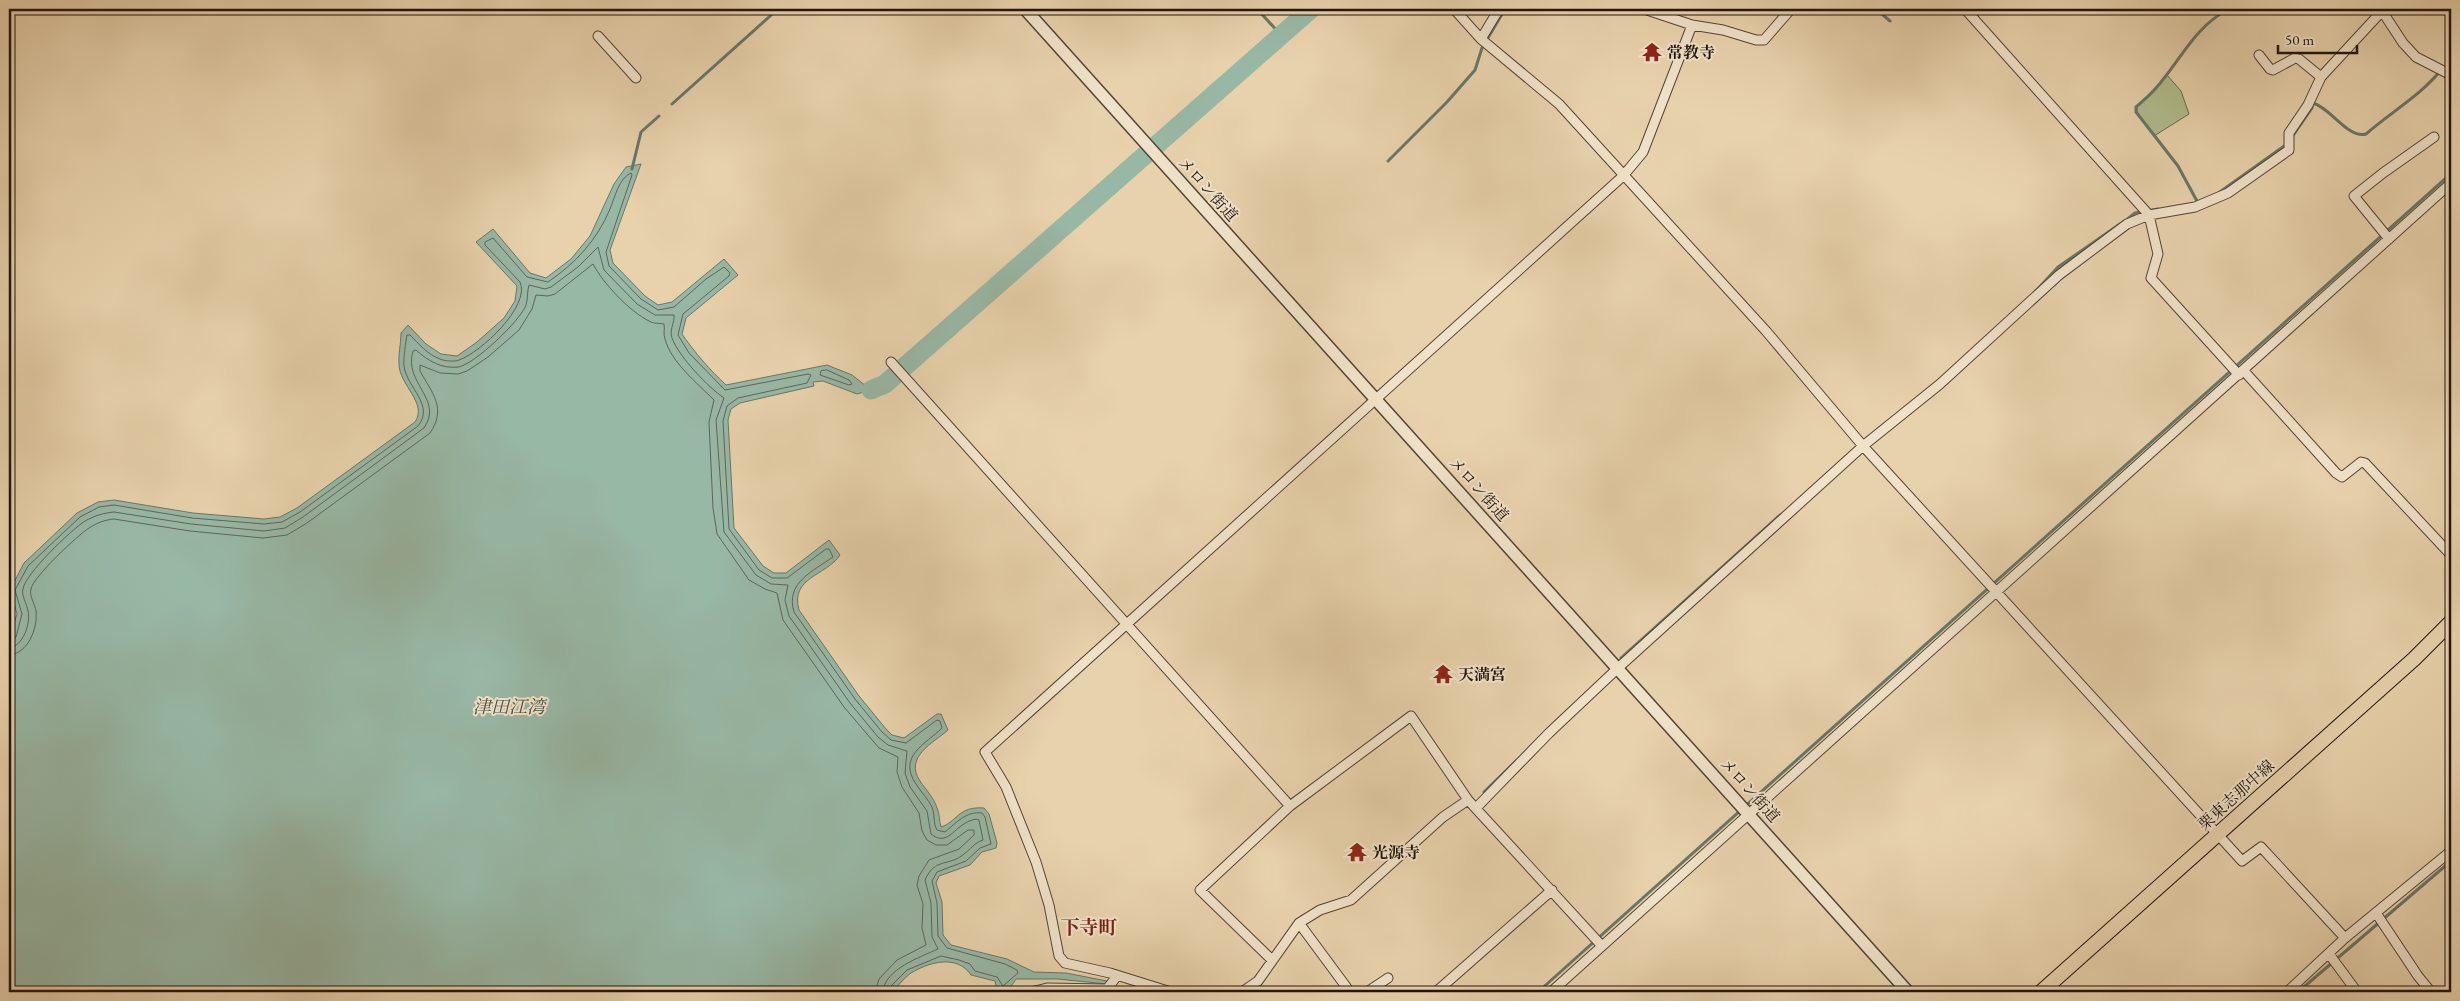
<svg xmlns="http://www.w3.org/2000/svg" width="2460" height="1001" viewBox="0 0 2460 1001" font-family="'EB Garamond','Noto Serif JP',serif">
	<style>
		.green { fill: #b1bd8d; stroke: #69694e }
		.water { fill: #98b8a6; stroke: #687769 }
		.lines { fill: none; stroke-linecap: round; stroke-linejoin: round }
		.shore { stroke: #5c665a; stroke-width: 1 }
		.stream { stroke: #687769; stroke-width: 3 }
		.river { stroke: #98b8a6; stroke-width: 19 }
		.minor-casing { stroke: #534436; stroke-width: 11 }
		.tertiary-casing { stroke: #534436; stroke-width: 14 }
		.primary-casing { stroke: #21150e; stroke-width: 16 }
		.minor { stroke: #f0e2c9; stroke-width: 9 }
		.tertiary { stroke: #f0e2c9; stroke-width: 11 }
		.primary { stroke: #e8d2ac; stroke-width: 14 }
		.labels { text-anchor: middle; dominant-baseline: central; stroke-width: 4; stroke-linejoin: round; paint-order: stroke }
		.poi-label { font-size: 16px; font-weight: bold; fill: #21150e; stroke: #f0e2c9; text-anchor: start }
		.street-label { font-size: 16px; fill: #21150e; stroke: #f0e2c9 }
		.water-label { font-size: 18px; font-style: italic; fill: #4b4e43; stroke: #f0e2c9 }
		.quarter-label { font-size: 19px; font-weight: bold; fill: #7a1f14; stroke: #f0e2c9 }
	</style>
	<rect width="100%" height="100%" fill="#e8d2ac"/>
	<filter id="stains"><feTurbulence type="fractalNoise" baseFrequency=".004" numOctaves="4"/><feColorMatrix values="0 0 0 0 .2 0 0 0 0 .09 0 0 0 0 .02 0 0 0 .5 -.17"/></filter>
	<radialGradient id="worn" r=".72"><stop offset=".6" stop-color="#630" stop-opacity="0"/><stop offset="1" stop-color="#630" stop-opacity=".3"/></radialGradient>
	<path class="green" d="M2167 75 2181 91 2189 114 2154 136 2137 112V107L2155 90Z"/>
	<path class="water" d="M641 164 610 250 613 263 645 296 658 305 672 302 724 259 738 275 686 318 682 334C695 353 710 370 726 385L827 365 852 375 871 390 857 394 823 381 813 382 814 386 740 403 731 409 728 420 734 528 763 566 774 573H786L829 540 840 555C826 576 790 577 799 610L859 696 886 729 892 735 904 738 937 714H941L948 730C933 743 904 757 920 781 926 790 934 798 937 808 940 814 939 821 941 827 957 822 958 806 984 808L989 814 997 843 996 848 982 852 970 865 939 876 936 883 942 902 943 935 951 945 1007 959 1034 972 1066 973 1107 981V984L1057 979H1016L1010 988 1004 992 997 990 995 981 971 975C957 954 929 962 911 973 904 978 898 986 892 992H11L9 989V639L17 614 10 590 24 563 77 513 98 502 114 500 193 513 264 519 280 517 297 508 415 422C428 403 399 385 399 364 398 355 401 344 401 333L408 325 426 344 441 354 457 356 477 342 504 318 515 301 517 286 476 242 493 229 530 273 546 278 571 259 590 236 614 184 626 167Z"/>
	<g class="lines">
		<path class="shore" d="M827 370 849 380 852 384 849 385 820 375 821 371Z
			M9 641 16 637 22 614 15 590 28 566 80 517 99 507 114 505 192 518 264 524 282 522 300 512 418 426C435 405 407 388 404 366 403 361 406 340 407 335H410C418 343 428 355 440 359 444 361 455 362 459 360 480 353 531 306 520 282L485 245V242L493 238 527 277 548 282C576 263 597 240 610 209 615 197 619 178 631 173L632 175 606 252 609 266 641 299 658 310 674 307 706 279 724 267 730 273 729 276 683 314 678 335 689 353 725 390 808 374 811 375 807 383 738 398 727 406 723 421 729 529 759 570 772 578H787L826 549H829L833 557C813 571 785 583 794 612L855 699 882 732 891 740 906 743 937 720 940 721 942 728C926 744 897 756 916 784 921 792 928 799 932 807 935 815 933 823 937 830L945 832C956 823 966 811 982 813L985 817 991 844 980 848 966 861 937 872 932 881 937 903 938 936 947 948 1005 964 1017 970 1018 973 1003 986 997 977 975 971 970 964 959 960 941 956 907 970 890 987 889 992
			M9 648C23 647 31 623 28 611 27 604 21 595 23 589 25 574 71 530 85 521 94 516 103 513 114 512L191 524 264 531 285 528 303 517 424 428C444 399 403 383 413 351L416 350C428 361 442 369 458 367 474 365 521 320 526 305 528 299 527 291 529 285L545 289 551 287 578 267 598 247 604 270 637 304 655 315H674C675 322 669 330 672 338 679 357 708 387 724 398L716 420 724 532 756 575 771 584 788 585 785 600 789 616 850 703 878 737 888 745 907 751 905 773 910 787 927 811 931 834C946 846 953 830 964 824 968 821 972 820 976 819L979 820 983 840C974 843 971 849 964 854 949 867 935 857 925 880L931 903 932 937 938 949C921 957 884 969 883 992
			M9 655C28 654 38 628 36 611 35 604 29 596 31 589 33 577 78 535 89 528 97 523 104 520 114 519L190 531 263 538 287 535 307 523 430 433C447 408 432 393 420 371V365L440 373 458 374 467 371 488 357 519 330 532 309 536 295 548 296 555 294 593 264C603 283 629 311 649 321 654 324 659 323 664 324 665 329 663 334 665 339 671 362 697 383 714 400L709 422 713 508 717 534 749 580 765 589 777 593 783 620 844 707 879 748 898 757 897 772 902 787 919 813 922 831 927 840 936 845H947L968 830H974V835L959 849 929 860 919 876 917 885 923 904 922 928 926 945 897 960 879 979 875 992"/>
		<path class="stream" d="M1257 9 1281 35
			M1876 9 1890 21
			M2313 103C2331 108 2348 139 2366 134 2391 112 2420 96 2441 70
			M672 104 778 9
			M2292 137 2312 108 2313 102
			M1388 161 1447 102 1475 70 1482 48 1505 9
			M632 169 641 132 659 116
			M2217 194 2287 144
			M2198 203 2178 166 2136 112V107C2143 101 2150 95 2156 88 2180 61 2195 26 2229 9
			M2125 221 2135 213 2158 209
			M2035 292 2058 267 2120 224
			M1621 658 1780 515
			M1484 792 1517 760
			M1538 992 2447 177
			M2298 992 2451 861"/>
		<path class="river" d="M871 390 885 384 1311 9"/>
		<defs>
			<path id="minor" d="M1454 9 1481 39 1559 104 1766 331 1863 446 2242 861 2261 847 2345 938
				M1644 9 1692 25 1723 30 1756 40H1764L1791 9
				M1965 9 2149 215 2158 254 2151 278 2239 375
				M2382 11 2403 43 2416 57 2451 75
				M598 36 636 78
				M1481 39 1499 9
				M2259 55 2270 69 2273 70 2295 58 2299 59 2321 77
				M2389 239 2354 196 2383 173 2434 137
				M891 362 1290 806
				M2244 371 2336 473 2342 477 2361 462 2365 463 2451 555
				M1476 808 1549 733 1618 668 1863 446 1940 384 2059 275 2127 224 2149 215 2195 207 2228 193 2289 150V133L2308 105 2321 77 2384 9
				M2376 913 2418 976 2431 992
				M1299 923 1350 992
				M2329 954 2357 992
				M1271 959 1200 890 1290 806 1411 716 1468 800 1602 946
				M1031 992 1047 988 1107 989 1117 976
				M1171 992 1110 973 1065 963 1059 956 1049 905 1036 862 1006 787 985 752 1623 176 1643 152 1692 25
				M1242 992 1258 981 1299 923 1320 910 1351 900 1443 817 1468 800
				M1367 992 1388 978
				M1436 992 1552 890
				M1551 992 2451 183
				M2287 992 2345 938 2451 851"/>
			<path id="tertiary" d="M1025 9 1908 992"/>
			<path id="primary" d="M2041 992 2414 659 2451 622"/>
		</defs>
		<use href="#minor" class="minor-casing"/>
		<use href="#tertiary" class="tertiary-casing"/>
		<use href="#primary" class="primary-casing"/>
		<use href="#minor" class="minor"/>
		<use href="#tertiary" class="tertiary"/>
		<use href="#primary" class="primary"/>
	</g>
	<defs>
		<symbol id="temple-bare" viewBox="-9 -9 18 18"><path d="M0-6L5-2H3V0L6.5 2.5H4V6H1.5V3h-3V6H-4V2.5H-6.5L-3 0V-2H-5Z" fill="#8f2418" stroke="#f0e2c9" stroke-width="2.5" paint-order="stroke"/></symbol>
	</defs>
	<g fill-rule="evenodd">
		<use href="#temple-bare" x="1638" y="38" width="28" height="28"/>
		<use href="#temple-bare" x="1429" y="660" width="28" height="28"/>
		<use href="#temple-bare" x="1343" y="838" width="28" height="28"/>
	</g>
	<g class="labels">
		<g class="poi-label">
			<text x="1667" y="52">常教寺</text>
			<text x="1458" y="674">天満宮</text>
			<text x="1372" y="852">光源寺</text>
		</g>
		<g class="street-label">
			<text transform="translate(1208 189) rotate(48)">メロン街道</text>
			<text transform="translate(1479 489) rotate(48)">メロン街道</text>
			<text transform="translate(1750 790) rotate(48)">メロン街道</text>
			<text transform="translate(2236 795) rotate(-42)">栗東志那中線</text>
		</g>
		<g class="water-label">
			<text x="509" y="706">津田江湾</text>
		</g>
		<g class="quarter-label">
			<text x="1089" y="927">下寺町</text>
		</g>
	</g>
	<rect width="2460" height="1001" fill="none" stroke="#e8d2ac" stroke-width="30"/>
	<rect x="10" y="10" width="2440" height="981" fill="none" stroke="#21150e" stroke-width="2.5"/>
	<rect x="15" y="15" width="2430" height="971" fill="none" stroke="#21150e"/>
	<path d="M2278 45v8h79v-8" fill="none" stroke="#21150e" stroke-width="2.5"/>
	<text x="2285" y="45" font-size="15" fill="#21150e" stroke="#f0e2c9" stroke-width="4" paint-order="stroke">50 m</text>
	<rect width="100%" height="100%" filter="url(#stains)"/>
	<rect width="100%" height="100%" fill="url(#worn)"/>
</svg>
